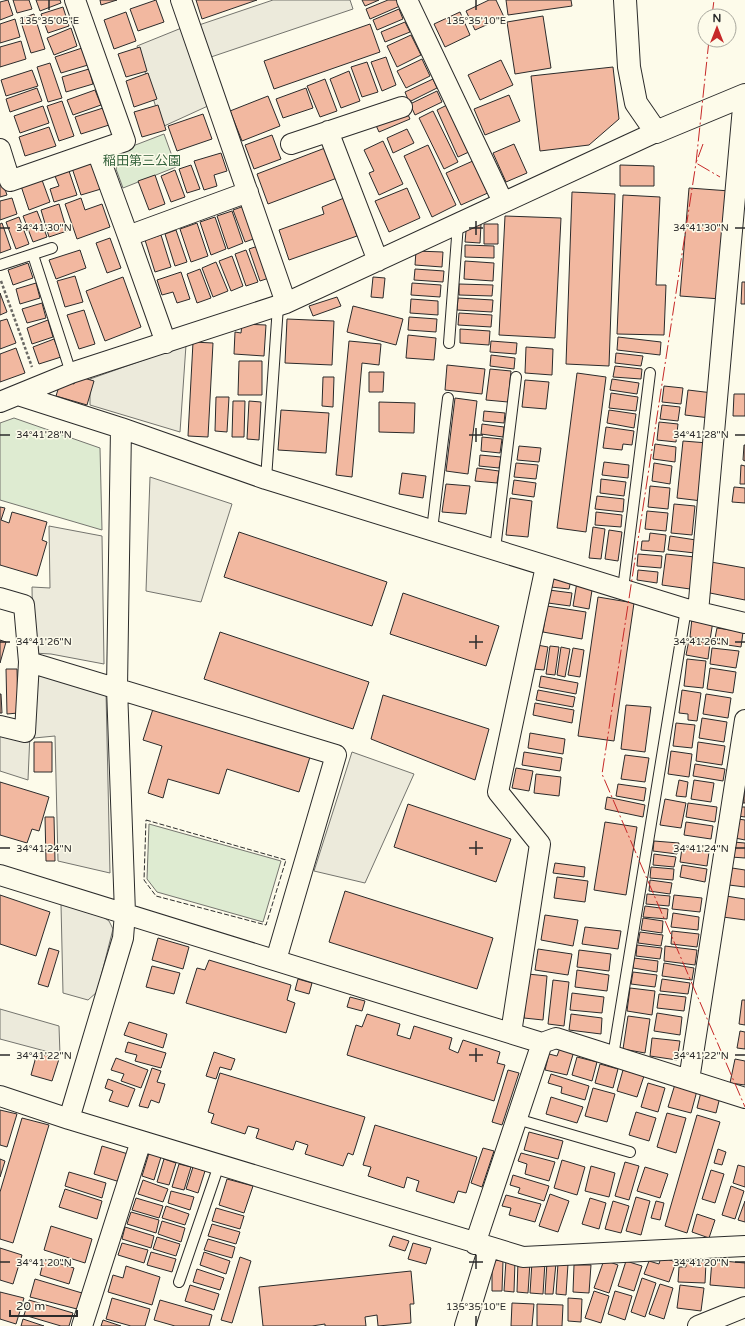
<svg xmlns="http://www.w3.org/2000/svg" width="745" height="1326" viewBox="0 0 745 1326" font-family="'Varela Round','Noto Sans JP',sans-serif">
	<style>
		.green { fill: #deebd1; stroke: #74746e }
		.parking { fill: #eceadb; stroke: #74746e }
		.building { fill: #f2b8a0; stroke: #2b2b2b }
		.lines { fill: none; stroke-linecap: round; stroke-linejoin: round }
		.service-casing { stroke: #2b2b2b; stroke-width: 12 }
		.minor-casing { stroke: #2b2b2b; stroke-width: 22 }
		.tertiary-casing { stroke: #2b2b2b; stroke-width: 24 }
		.path { stroke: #6a6964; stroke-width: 2.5; stroke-dasharray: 3 2; stroke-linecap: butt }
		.service { stroke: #fdfbea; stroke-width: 10 }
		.minor { stroke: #fdfbea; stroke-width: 20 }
		.tertiary { stroke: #fdfbea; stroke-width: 22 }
		.fence { stroke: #2b2b2b; stroke-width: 1; stroke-dasharray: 5 2; stroke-linecap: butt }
		.power { stroke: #c62828; stroke-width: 1; stroke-dasharray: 14 3 2 3; stroke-linecap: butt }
		.ticks { fill: none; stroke: #2b2b2b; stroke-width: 1.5 }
		.labels { text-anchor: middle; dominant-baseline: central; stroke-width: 3; stroke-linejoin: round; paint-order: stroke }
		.park-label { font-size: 13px; fill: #34623c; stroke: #fdfbea }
		.ticks-label { font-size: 10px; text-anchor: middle; fill: #2b2b2b; stroke: #fdfbea; stroke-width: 3; stroke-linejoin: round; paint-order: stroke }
	</style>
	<rect width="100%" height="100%" fill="#fdfbea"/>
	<path class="green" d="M164 134 176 167 123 188 116 169 125 149Z
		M14 418 100 448 102 530 0 500V423Z
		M149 824 281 861 263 922 157 892 147 879Z"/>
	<path class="parking" d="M273 0H350L353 9 211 57 199 25Z
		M184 27 210 105 162 127 137 46Z
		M186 345 180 432 90 405V379Z
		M150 477 232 504 201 602 146 591Z
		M49 526 102 536 104 664 51 654 33 653 32 587 50 588Z
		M34 675 53 676 106 692 110 873 58 861 55 736 34 738Z
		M0 726 30 733 28 780 0 771Z
		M352 752 414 774 365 883 314 871Z
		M61 904 103 917 109 921 113 929 97 992 88 1000 63 993Z
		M0 1009 59 1026 60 1055 0 1039Z"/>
	<path class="building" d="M8 0 13 15 0 20V2Z
		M13 0H29L32 9 17 13Z
		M36 0H60L61 3 40 11Z
		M100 0H117L101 5Z
		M156 0 164 22 138 31 130 9Z
		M196 0H257L202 19Z
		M362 0H379L365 6Z
		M388 0H398L400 6 370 19 366 9Z
		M489 0H496L504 17 475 30 466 11Z
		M506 0H571L572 6 508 15Z
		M63 7 69 26 48 33 41 14Z
		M399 9 403 19 377 30 373 20Z
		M126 12 136 41 114 49 104 20Z
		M460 12 470 35 445 47 434 24Z
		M34 14 45 49 31 53 20 19Z
		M543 16 551 68 515 74 507 22Z
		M15 19 20 37 0 43V24Z
		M405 22 410 32 385 42 381 32Z
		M370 24 380 52 274 89 264 61Z
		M71 28 77 46 54 55 47 38Z
		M411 35 421 55 397 67 387 46Z
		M21 41 26 59 0 67V47Z
		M140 47 147 71 126 77 118 54Z
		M82 48 88 65 61 73 55 57Z
		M386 57 396 85 382 91 371 62Z
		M422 59 430 76 406 88 397 71Z
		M501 60 513 85 480 100 468 75Z
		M367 62 378 92 362 97 351 67Z
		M50 63 62 98 48 102 37 67Z
		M613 67 619 119 589 145 540 151 531 76Z
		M89 69 93 84 66 92 62 77Z
		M32 70 38 86 6 96 1 80Z
		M349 71 360 101 341 108 330 79Z
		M148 73 157 99 134 107 126 81Z
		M325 79 337 111 320 117 307 86Z
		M433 79 437 88 409 102 405 92Z
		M37 88 42 101 10 112 6 99Z
		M306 88 313 108 283 118 276 99Z
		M95 90 101 105 73 115 67 100Z
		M437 91 442 102 415 115 410 104Z
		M509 95 520 121 485 135 474 109Z
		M268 96 280 126 242 141 230 111Z
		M62 101 74 136 59 141 47 106Z
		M449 104 471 151 458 157 437 110Z
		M158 105 166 130 142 137 134 112Z
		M43 106 49 123 20 133 14 116Z
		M103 108 109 125 81 134 75 117Z
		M405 108 410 119 379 132 374 121Z
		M433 111 458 162 444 169 419 118Z
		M203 114 212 139 177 151 168 126Z
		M49 127 56 146 25 156 19 137Z
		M407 129 414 143 393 153 387 138Z
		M272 135 281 159 254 169 245 145Z
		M383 141 403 184 379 195 369 173 374 171 364 150Z
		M514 144 527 173 506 182 493 153Z
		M428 145 456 205 432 217 404 156Z
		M325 148 337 178 268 204 257 174Z
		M221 153 227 171 214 175 217 186 204 190 194 161Z
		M475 160 490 192 461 205 446 173Z
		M92 161 101 189 81 195 72 168Z
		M191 165 200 189 187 193 179 169Z
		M620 165 654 166V186H620Z
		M175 170 185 197 171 202 161 176Z
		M69 171 77 195 54 202 50 189 59 186 55 176Z
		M155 175 165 204 149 210 138 181Z
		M1 178 7 195 0 197V179Z
		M42 180 50 202 29 210 21 186Z
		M407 188 420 218 389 232 375 201Z
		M689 188 730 191 721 299 680 296Z
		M572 192 615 194 609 366 566 364Z
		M623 195 660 197 656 285H666L664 335 617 334Z
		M12 198 17 214 0 220V201Z
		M81 198 85 210 102 204 110 227 77 239 65 204Z
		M344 198 357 236 289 260 279 230 324 214 322 207Z
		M59 204 67 231 49 237 41 210Z
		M247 205 259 237 245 242 233 210Z
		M37 211 47 237 33 242 23 216Z
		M232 211 243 243 228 249 217 216Z
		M505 216 561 218 555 338 499 335Z
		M19 217 29 244 16 249 6 222Z
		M215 217 226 249 211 255 200 222Z
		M2 223 11 249 0 253V224Z
		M197 223 208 256 191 262 180 229Z
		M474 224H481L480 243 465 242 466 231Z
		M484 224H498V244H484Z
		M176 230 187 262 175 266 165 234Z
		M161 235 171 267 155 272 145 240Z
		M110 238 121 268 107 273 96 243Z
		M261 245 272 277 260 281 249 249Z
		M465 245 494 246V258L465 257Z
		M80 250 86 268 56 279 49 260Z
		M246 250 258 282 246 286 235 254Z
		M416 251 443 252 442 267 415 265Z
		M232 256 243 286 231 291 219 261Z
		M465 261 494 263 493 281 464 279Z
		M216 262 228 291 213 297 202 268Z
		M28 263 33 278 13 285 8 270Z
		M200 269 211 298 197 303 187 274Z
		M415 269 444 271 443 282 414 280Z
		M181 272 190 299 177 303 173 292 162 295 157 280Z
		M75 276 83 302 65 307 57 281Z
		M123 277 141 327 105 341 86 291Z
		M373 277 385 278 383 298 371 297Z
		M742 282H745V304H741Z
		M36 283 40 298 20 304 16 289Z
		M412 283 441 285 440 297 411 295Z
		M459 284 493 285 492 296 459 295Z
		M0 293 7 312 0 315Z
		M337 297 341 306 313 316 309 306Z
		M458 298 493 300 492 312 457 310Z
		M411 299 438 301V315L410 313Z
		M42 303 46 318 27 323 22 309Z
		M353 306 403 319 396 345 347 332Z
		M84 310 95 344 79 349 67 315Z
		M459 313 492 315 491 327 458 325Z
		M409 317 437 319 436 332 408 330Z
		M7 319 16 343 0 349V321Z
		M287 319 334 321 332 365 285 363Z
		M48 320 53 337 32 344 27 328Z
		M242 324 266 325 264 356 234 354 235 332 241 333Z
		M460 329 490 331 489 345 460 343Z
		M408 335 436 338 434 360 406 358Z
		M618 337 661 342 660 355 617 350Z
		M54 339 61 357 39 364 33 347Z
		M349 341 381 344 379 365 362 363 352 477 336 475Z
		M491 341 517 343 516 354 490 352Z
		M193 342 213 343 208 437 188 436Z
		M526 347 553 349 552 375 525 373Z
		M16 348 25 373 0 382V354Z
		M616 353 643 356 641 366 615 363Z
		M491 355 515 358 514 369 490 366Z
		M239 361H262V395H238Z
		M447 365 485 369 482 394 445 390Z
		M615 366 642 369 641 379 613 377Z
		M490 369 511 371 508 402 486 400Z
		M369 372H384L383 392H369Z
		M577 373 606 377 586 532 557 528Z
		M77 376 94 381 87 405 56 396 61 380 74 384Z
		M323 377H334L333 407 322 406Z
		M612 379 639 383 637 394 610 390Z
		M525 380 549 382 546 409 522 407Z
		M664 386 683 388 681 404 662 402Z
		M688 390 713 393 710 418 685 415Z
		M611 393 638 397 636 411 609 408Z
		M734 394H745V416H733Z
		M216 397H229L227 432 215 431Z
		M455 398 477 401 468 474 446 471Z
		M233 401H245L244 437H232Z
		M249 401 261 402 259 440 247 439Z
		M379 402 415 403 414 433 379 432Z
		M662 405 680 407 678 421 660 419Z
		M281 410 329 413 326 453 278 450Z
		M609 410 636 414 634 428 607 423Z
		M484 411 505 413 504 423 483 421Z
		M659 422 678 424 676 442 657 440Z
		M482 424 504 427 503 437 481 434Z
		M606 427 634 431 632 445 623 444 622 450 603 448Z
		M482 437 502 439 500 453 481 451Z
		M683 441 708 443 702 501 677 498Z
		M655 444 676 447 675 462 653 459Z
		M744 445H745V461L743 460Z
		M519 446 541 448 539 462 517 460Z
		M480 455 501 457 499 468 479 466Z
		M604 462 629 465 628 478 602 475Z
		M516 463 538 465 536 479 514 477Z
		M654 463 672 466 670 484 652 481Z
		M741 465 745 466V484H740Z
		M477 468 499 471 497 483 475 481Z
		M402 473 426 476 423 498 399 494Z
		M601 479 626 482 624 496 600 493Z
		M514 480 536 483 534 497 512 494Z
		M446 484 470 486 466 514 442 512Z
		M650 486 670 488 668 509 648 507Z
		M734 487 745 488V503L732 502Z
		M597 496 624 499 623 512 595 509Z
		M510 498 532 501 528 537 506 535Z
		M674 504 695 506 692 535 671 533Z
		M0 507 5 508 1 520 9 523 12 512 47 522 42 540 47 542 37 576 0 565Z
		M647 511 668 513 666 531 645 529Z
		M596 512 622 515 621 527 595 525Z
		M593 527 605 529 601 559 589 558Z
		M609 530 622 532 618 561 605 559Z
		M239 532 387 582 372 626 224 577Z
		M650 533 666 535 664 552 641 550 642 541H649Z
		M670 536 696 540 695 553 668 550Z
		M638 554 662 556 661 568 637 566Z
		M666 554 695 557 690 589 662 585Z
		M711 562 745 568V600L705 592Z
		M638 570 658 572 657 583 637 580Z
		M552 578 571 580 569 589 551 587Z
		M577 582 593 584 589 609 573 606Z
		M549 590 572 593 570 606 548 603Z
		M403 593 499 626 486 666 390 634Z
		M598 597 634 603 614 741 578 736Z
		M547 606 586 612 582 639 543 632Z
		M692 618 713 621 710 640 690 637Z
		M717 628 743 632 741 647 714 643Z
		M220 632 369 682 353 729 204 679Z
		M0 640 6 642 0 663Z
		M689 640 710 643 708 659 686 655Z
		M537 645 548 647 544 670 533 669Z
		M550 646 559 647 555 675 546 674Z
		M561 647 570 649 565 677 557 675Z
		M573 648 584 650 580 677 568 675Z
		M712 648 739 651 736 668 710 664Z
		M687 659 706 661 703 688 684 686Z
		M710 668 736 672 733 693 707 689Z
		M6 669H17L18 713 7 714Z
		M541 676 578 683 576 694 539 687Z
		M538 690 575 697 573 707 536 700Z
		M682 690 701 693 697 721 688 720V714L679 713Z
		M0 694H1L2 713H0Z
		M706 694 731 698 728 718 703 714Z
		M383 695 489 729 475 780 371 739Z
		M535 703 574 710 572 723 533 715Z
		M626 705 651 707 645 752 621 749Z
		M153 709 310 757 299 792 227 769 219 794 168 779 163 798 148 793 162 746 143 740Z
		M702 718 727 722 724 742 699 738Z
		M676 723 695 725 692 748 673 746Z
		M530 733 565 739 563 754 528 748Z
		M34 742H52V772H34Z
		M698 742 725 746 722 765 696 761Z
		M671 751 692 754 689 777 668 774Z
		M524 752 562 758 560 771 522 765Z
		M625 755 649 758 645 782 621 779Z
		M695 764 725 769 723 781 693 776Z
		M516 768 533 771 529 791 512 788Z
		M536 774 561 777 559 796 534 793Z
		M679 780 688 782 686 797 676 796Z
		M694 780 714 783 711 802 691 799Z
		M0 782 49 797 39 831 32 829 27 843 0 835Z
		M618 784 646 788 644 801 616 796Z
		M745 785V803H743Z
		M607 797 645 805 643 817 605 809Z
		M665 799 686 803 681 828 660 825Z
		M688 803 717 807 715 822 686 817Z
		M408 804 511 839 496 882 394 847Z
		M739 807H745V817L738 816Z
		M45 817H54L55 861H46Z
		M738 819 745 820V840L735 838Z
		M605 822 637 827 626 895 594 890Z
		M686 822 713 826 711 839 684 835Z
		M654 841 679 843 677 854 653 851Z
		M733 842 745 843V858L731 857Z
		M682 848 709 852 707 866 680 862Z
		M654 854 676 857 674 867 653 865Z
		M555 863 585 867 584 877 553 873Z
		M682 865 707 869 705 882 680 877Z
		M651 867 674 869 673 880 650 878Z
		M732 868 745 870V887L729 885Z
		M557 877 588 881 585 902 554 898Z
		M650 880 672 883 670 894 649 891Z
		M345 891 493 938 477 989 329 942Z
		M647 894 670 896 669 906 646 904Z
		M0 895 50 912 36 956 0 944Z
		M674 895 702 898 700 912 672 909Z
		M726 896 745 899V920L723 917Z
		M645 906 668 909 667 919 643 917Z
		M673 913 699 917 698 930 671 927Z
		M545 915 578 920 573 946 541 940Z
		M643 918 663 921 662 933 641 930Z
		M585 927 621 931 618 949 582 944Z
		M672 931 699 934 697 947 671 944Z
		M640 932 663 935 661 946 638 943Z
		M158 938 189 947 183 969 152 960Z
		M637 945 662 948 660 959 636 956Z
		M665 946 697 950 695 965 664 961Z
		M49 948 59 951 48 987 38 984Z
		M538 949 572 954 568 975 535 970Z
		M579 950 611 954 609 971 577 967Z
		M634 958 658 961 657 972 633 968Z
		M209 960 291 985 287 1000 295 1003 286 1033 186 1003 197 968 205 970Z
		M664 963 694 968 692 980 662 976Z
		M152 966 180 973 174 994 146 987Z
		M577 970 609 975 607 991 575 987Z
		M633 972 657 975 655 987 631 984Z
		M528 974 547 976 543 1020 524 1018Z
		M298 979 312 983 309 994 295 990Z
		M662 979 690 983 688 994 660 991Z
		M553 980 569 982 564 1026 548 1024Z
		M630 988 655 991 652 1015 627 1011Z
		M572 993 604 997 602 1013 570 1010Z
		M659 994 686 997 684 1011 657 1008Z
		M350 997 365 1001 362 1011 347 1007Z
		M742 1000H745V1025L739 1024Z
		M657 1013 682 1017 680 1035 654 1031Z
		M367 1014 400 1024 397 1035 410 1039 414 1026 452 1038 449 1049 458 1053 463 1040 500 1052 497 1063 505 1065 494 1101 347 1055 356 1025 362 1027Z
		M571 1014 602 1018 601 1034 569 1030Z
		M628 1016 650 1019 645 1053 623 1049Z
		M129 1022 167 1034 163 1048 124 1035Z
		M740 1031 745 1032V1049L737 1048Z
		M652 1038 680 1041 677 1060 650 1056Z
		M128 1042 166 1053 161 1068 135 1061 137 1055 125 1052Z
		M560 1048 574 1051 567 1075 545 1070 549 1054 557 1056Z
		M214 1052 235 1059 231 1070 220 1067 216 1079 206 1076Z
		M37 1053 59 1059 52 1081 31 1075Z
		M577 1057 597 1062 592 1081 572 1075Z
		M116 1058 148 1070 141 1088 121 1081 124 1074 111 1070Z
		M735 1059 745 1061V1085L730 1083Z
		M600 1064 618 1069 613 1088 595 1083Z
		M152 1068 161 1071 157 1082 165 1084 159 1103 151 1100 148 1108 139 1106Z
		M508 1070 519 1073 502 1125 492 1122Z
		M623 1070 644 1076 637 1097 617 1091Z
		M220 1073 365 1117 353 1155 348 1153 343 1166 305 1154 308 1145 296 1141 293 1150 256 1138 259 1129 248 1126 245 1134 211 1123 214 1114 208 1112Z
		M551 1074 589 1086 585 1100 561 1093 562 1087 548 1083Z
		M108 1079 135 1089 128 1107 109 1101 113 1091 105 1088Z
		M676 1081 698 1087 691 1113 668 1107Z
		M648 1083 665 1088 658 1112 641 1107Z
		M593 1088 615 1094 607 1122 585 1116Z
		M701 1092 720 1097 716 1113 697 1108Z
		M551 1097 583 1107 577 1123 546 1114Z
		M0 1110 17 1114 7 1147 0 1145Z
		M636 1112 656 1118 649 1141 629 1135Z
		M667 1113 686 1118 676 1153 657 1147Z
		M697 1115 720 1122 687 1233 665 1226Z
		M22 1118 49 1125 13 1243 0 1239V1192Z
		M375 1125 477 1157 466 1193 458 1191 454 1203 416 1191 419 1181 407 1177 404 1188 368 1176 371 1167 363 1165Z
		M529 1132 563 1141 558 1159 524 1150Z
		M102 1146 128 1154 120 1182 94 1174Z
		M483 1148 494 1151 482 1187 471 1183Z
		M718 1149 726 1152 722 1165 714 1163Z
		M149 1153 161 1157 154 1180 142 1176Z
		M521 1153 555 1162 549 1181 525 1174 527 1164 518 1161Z
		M0 1159 5 1161 0 1177Z
		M164 1159 176 1163 169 1185 157 1182Z
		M562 1160 585 1167 577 1195 554 1188Z
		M625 1162 639 1166 629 1200 615 1196Z
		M179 1164 191 1167 184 1190 172 1187Z
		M738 1165 745 1167V1187L733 1183Z
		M591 1166 615 1173 609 1197 585 1191Z
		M193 1167 205 1171 198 1193 186 1189Z
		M645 1167 668 1174 660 1198 637 1191Z
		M711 1170 724 1174 715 1203 702 1199Z
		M69 1172 106 1183 102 1198 65 1186Z
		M513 1175 549 1186 544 1201 518 1193 520 1188 510 1185Z
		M227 1179 253 1186 244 1213 219 1205Z
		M143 1180 168 1189 163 1202 138 1194Z
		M731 1186 744 1191 735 1219 722 1215Z
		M65 1189 102 1201 97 1219 59 1207Z
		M171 1191 194 1197 190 1210 168 1203Z
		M550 1194 569 1201 558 1232 539 1226Z
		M506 1195 541 1204 535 1222 509 1215 511 1208 502 1206Z
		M636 1197 650 1201 641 1235 626 1231Z
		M136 1198 163 1206 159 1218 132 1210Z
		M590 1198 606 1203 599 1229 582 1224Z
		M613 1201 629 1206 621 1233 605 1229Z
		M656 1201 664 1203 660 1220 651 1218Z
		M745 1201V1222L738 1220Z
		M166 1206 189 1214 185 1225 162 1218Z
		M216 1208 244 1216 240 1229 212 1221Z
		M131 1212 159 1220 156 1233 127 1224Z
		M697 1214 715 1220 709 1238 692 1232Z
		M162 1221 185 1228 181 1242 158 1234Z
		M212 1224 240 1232 236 1244 208 1236Z
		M51 1226 92 1239 85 1263 44 1250Z
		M125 1227 154 1236 151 1248 122 1239Z
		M393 1236 409 1241 405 1251 389 1246Z
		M157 1237 180 1244 176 1256 153 1249Z
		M208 1239 235 1247 232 1258 204 1250Z
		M122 1243 148 1250 144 1263 118 1255Z
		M413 1243 431 1248 426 1264 408 1259Z
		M0 1248 22 1255 13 1284 0 1280Z
		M151 1252 176 1259 172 1272 147 1265Z
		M204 1252 230 1261 226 1274 200 1265Z
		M240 1257 251 1261 232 1323 221 1320Z
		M661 1257 676 1262 669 1282 644 1274 649 1261 659 1264Z
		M44 1259 74 1268 69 1284 40 1275Z
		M492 1260 503 1261 502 1291H492Z
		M506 1260 515 1261 514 1292 504 1291Z
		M604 1260 618 1265 609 1293 594 1288Z
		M712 1260 745 1263V1288L710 1285Z
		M518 1261 530 1262 528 1293 517 1292Z
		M626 1261 642 1266 634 1291 618 1286Z
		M686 1261 706 1262 705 1283 678 1282 679 1267H686Z
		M532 1262H545L543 1294 530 1293Z
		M547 1262 556 1263 553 1294H545Z
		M558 1263 568 1264 566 1295 556 1294Z
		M574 1265H591L589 1293 573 1292Z
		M126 1266 160 1277 152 1305 108 1292 113 1275 123 1278Z
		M197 1269 224 1278 220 1290 193 1282Z
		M411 1271 414 1304H410L411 1323 378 1326 377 1315 365 1317 366 1326H325V1324L312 1326H263L259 1287Z
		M642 1278 656 1283 645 1317 631 1312Z
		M35 1279 82 1293 77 1309 30 1297Z
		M660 1284 673 1288 664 1319 649 1314Z
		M190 1285 219 1294 214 1310 185 1301Z
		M680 1285 704 1288 701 1311 677 1308Z
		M594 1291 609 1296 601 1323 585 1318Z
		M615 1291 632 1296 625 1320 608 1314Z
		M0 1292 24 1298 16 1324 0 1319Z
		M112 1298 150 1309 145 1326H131L106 1319Z
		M568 1298 582 1299 581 1322 568 1321Z
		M29 1300 73 1313 69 1326H61L24 1315Z
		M160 1300 212 1315 209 1326H175L154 1320Z
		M512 1303 534 1304 532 1326H511Z
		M537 1304 563 1305 562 1326H537Z
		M23 1319 44 1326H21Z
		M103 1320 121 1326H101Z"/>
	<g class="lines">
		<defs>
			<path id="service" d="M33 255 71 373
				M0 265 52 248
				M449 343 458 224
				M266 479 278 306
				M432 530 448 398
				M495 549 516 377
				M623 589 650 373
				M613 1056 686 609
				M517 1119 630 1152
				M179 1282 219 1165"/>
			<path id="minor" d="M181 0 286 303
				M407 0 503 202
				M328 131 378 261
				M291 144 402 107
				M0 149 10 181 125 141 75 0
				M97 151 128 236
				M166 343 128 236 248 192
				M18 395 121 428 266 479 686 609 745 623
				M0 402 71 373 286 303 656 132
				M0 598 24 605 29 662 336 755 276 960
				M698 612 744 96
				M0 726 25 732 29 662
				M0 875 542 1043 475 1244
				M511 1033 540 844 498 792 546 566
				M542 1043 556 1038 745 1098
				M689 1080 745 720
				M0 1096 69 1119 523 1257 745 1246
				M69 1119 123 938 125 913 117 688 121 428
				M82 1326 141 1141
				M465 1326 489 1247
				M698 1326 745 1307"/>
			<path id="tertiary" d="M625 0 629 67 636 103 656 132 745 95"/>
		</defs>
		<use href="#service" class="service-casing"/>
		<use href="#minor" class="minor-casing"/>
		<use href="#tertiary" class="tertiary-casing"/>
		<path class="path" d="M1 281 32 367"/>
		<use href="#service" class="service"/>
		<use href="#minor" class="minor"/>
		<use href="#tertiary" class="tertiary"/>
		<path class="fence" d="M146 820 286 860 266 925 156 896 144 880Z"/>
		<path class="power" d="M712 16 714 0
			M709 40 696 163 602 774 745 1107
			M703 144 696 163 720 177"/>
	</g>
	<path class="ticks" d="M49 0V10M476 0V10M476 221V235M0 228H10M469 228H483M735 228H745M476 428V442M0 435H10M469 435H483M735 435H745M476 635V649M0 642H10M469 642H483M735 642H745M476 841V855M0 848H10M469 848H483M735 848H745M476 1048V1062M0 1055H10M469 1055H483M735 1055H745M476 1255V1269M0 1262H10M469 1262H483M735 1262H745M476 1316V1326"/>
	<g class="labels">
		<g class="park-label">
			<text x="142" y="161">稲田第三公園</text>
		</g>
	</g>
	<g class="ticks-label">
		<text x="49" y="24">135°35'05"E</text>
		<text x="476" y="24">135°35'10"E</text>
		<text x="44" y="231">34°41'30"N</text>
		<text x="701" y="231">34°41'30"N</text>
		<text x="44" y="438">34°41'28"N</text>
		<text x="701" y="438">34°41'28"N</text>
		<text x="44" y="645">34°41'26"N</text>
		<text x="701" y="645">34°41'26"N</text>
		<text x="44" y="852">34°41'24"N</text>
		<text x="701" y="852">34°41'24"N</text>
		<text x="44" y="1059">34°41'22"N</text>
		<text x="701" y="1059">34°41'22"N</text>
		<text x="44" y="1266">34°41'20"N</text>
		<text x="701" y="1266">34°41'20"N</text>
		<text x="476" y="1310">135°35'10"E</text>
	</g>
	<g transform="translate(717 28)"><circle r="19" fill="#fdfbea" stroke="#a9a89e"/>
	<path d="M0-3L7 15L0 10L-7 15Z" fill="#c62828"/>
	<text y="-6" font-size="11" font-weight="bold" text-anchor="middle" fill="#2b2b2b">N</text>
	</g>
	<path d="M10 1310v6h67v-6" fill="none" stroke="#2b2b2b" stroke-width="2"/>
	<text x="16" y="1310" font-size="12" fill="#2b2b2b" stroke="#fdfbea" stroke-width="3" paint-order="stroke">20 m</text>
</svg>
